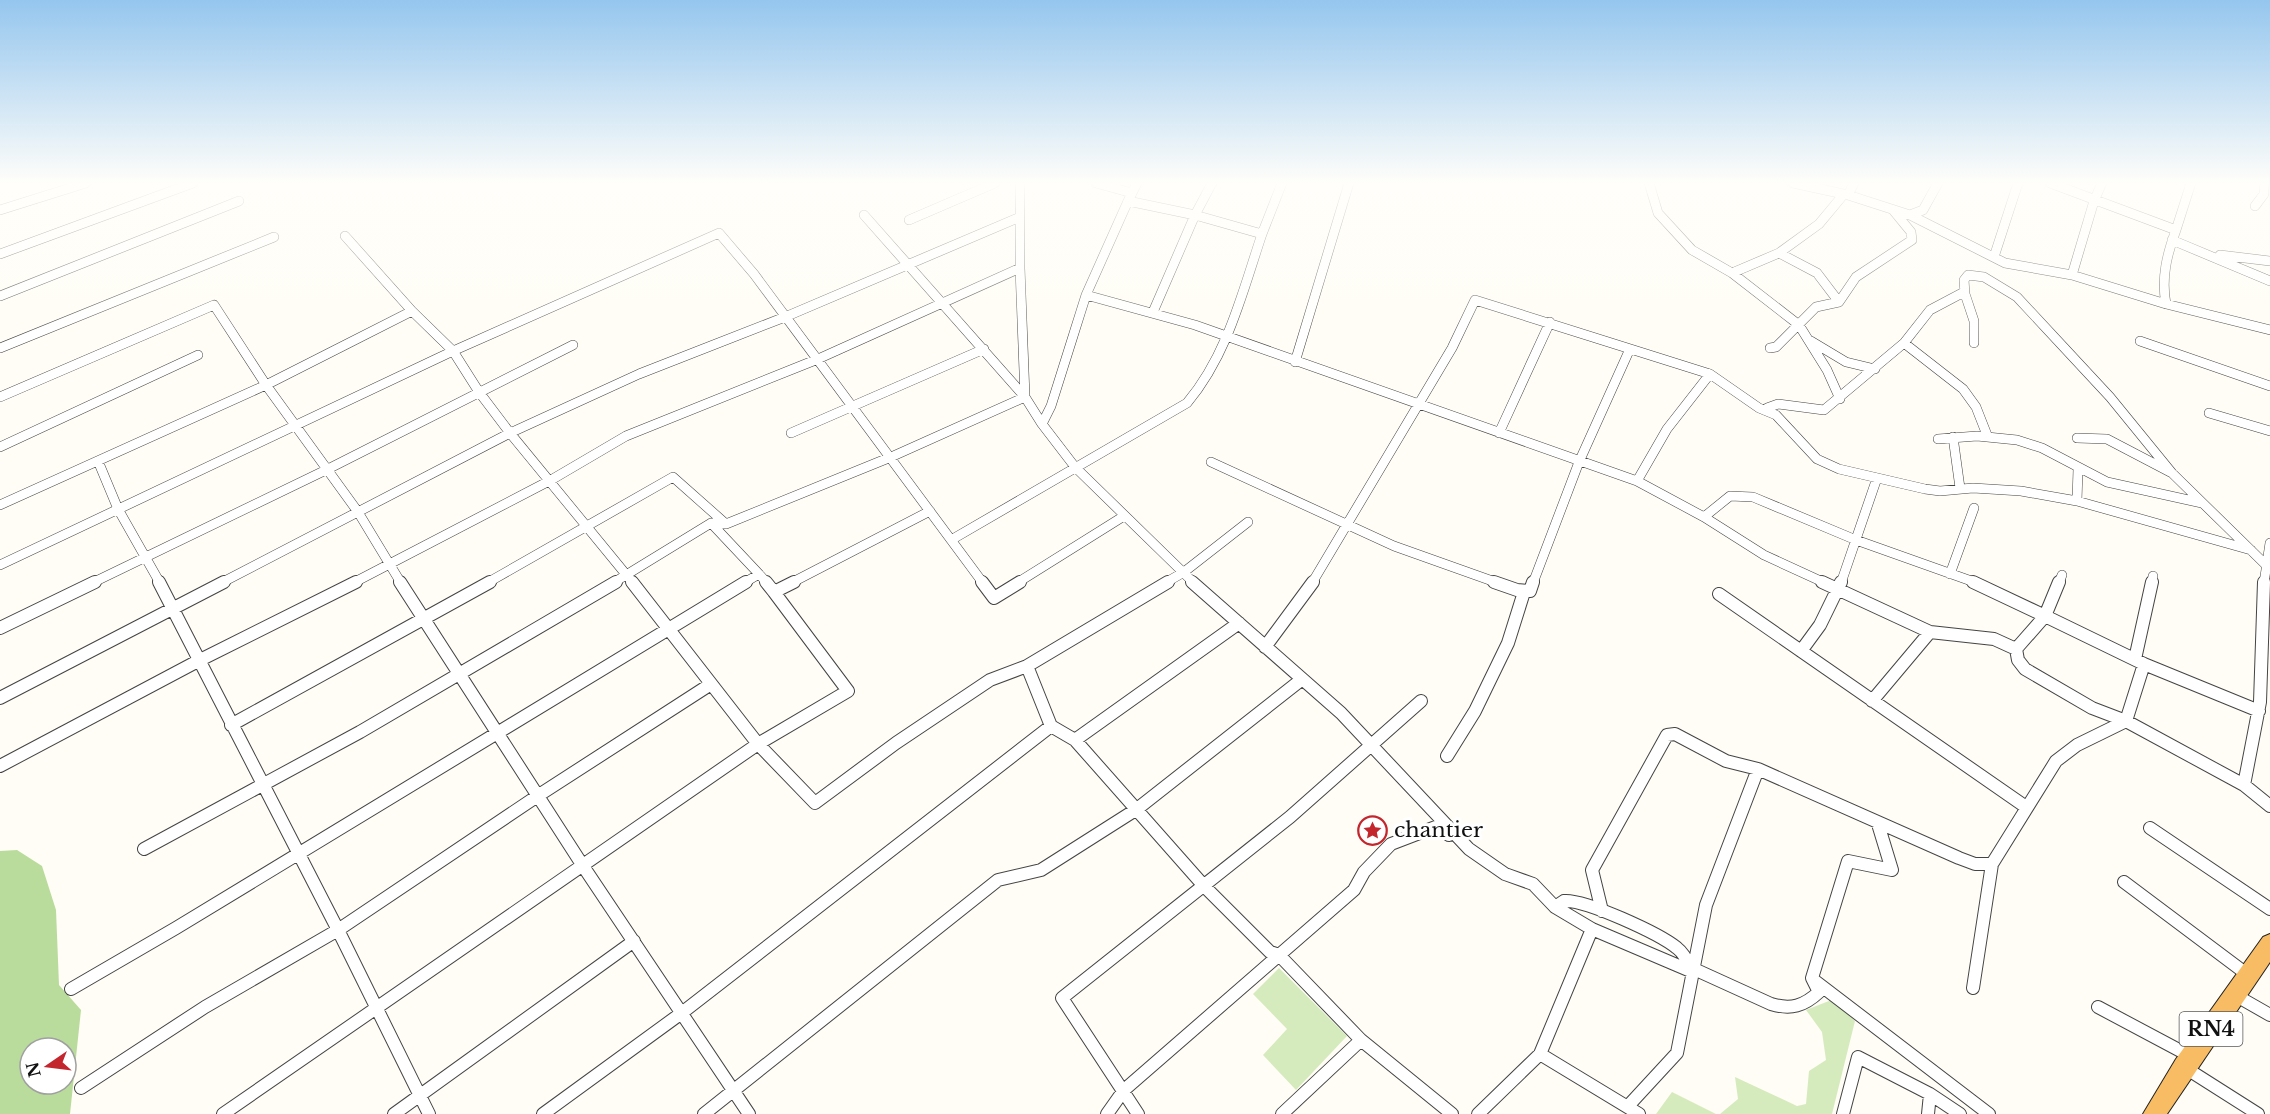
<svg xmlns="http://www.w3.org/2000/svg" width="2270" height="1114" viewBox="0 0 2270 1114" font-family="'Libre Baskerville',serif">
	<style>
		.green { fill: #d5ebbd }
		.forest { fill: #b9dc9c; fill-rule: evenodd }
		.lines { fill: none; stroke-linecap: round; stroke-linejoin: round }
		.minor-far1-casing { stroke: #444; stroke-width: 10 }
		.minor-casing { stroke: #444; stroke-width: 14 }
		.trunk-casing { stroke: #222; stroke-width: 2 }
		.minor-far1 { stroke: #fff; stroke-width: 9 }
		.minor { stroke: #fff; stroke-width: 12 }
		.trunk { fill: #f7bc64; fill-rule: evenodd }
		.labels { text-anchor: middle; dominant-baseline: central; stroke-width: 6; stroke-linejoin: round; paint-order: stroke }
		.shield { fill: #fff; stroke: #585858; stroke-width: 1.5 }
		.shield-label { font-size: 20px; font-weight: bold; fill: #111 }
		.poi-label { font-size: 21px; fill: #111; stroke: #fff; text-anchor: start }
	</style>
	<rect width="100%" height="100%" fill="#fffdf5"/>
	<path class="green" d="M1279 968 1347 1036 1296 1090 1263 1055 1287 1029 1253 994Z
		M1834 999 1855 1021 1832 1114H1720L1738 1099 1735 1077 1797 1106 1806 1104 1809 1071 1826 1060 1822 1032 1806 1010Z
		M1672 1092 1716 1114H1656Z"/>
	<path class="forest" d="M17 850 42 866 56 910 59 985 81 1010 70 1114H0V851ZM30 1048H66V1084H30Z"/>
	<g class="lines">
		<defs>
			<path id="minor-far1" d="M1020 183V268L1025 397 1042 424
				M1096 183 1132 193
				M1137 183 1128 201 1195 215 1212 183
				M1649 183 1658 213 1692 250 1732 273
				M1793 183 1848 195 1910 215 2005 263 2072 275 2166 304 2270 330
				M2050 183 2176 230C2167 254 2161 278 2166 304
				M1848 195 1854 183
				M1128 201 1086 295 1051 406 1042 424 1075 467 1194 583
				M2255 206 2264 194V183
				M0 210 86 183
				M1910 215 1923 210 1938 183
				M909 220 995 183
				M2176 230 2191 183
				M345 236 412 311 453 351 479 392 510 433 633 583
				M2172 240 2270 281
				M1779 253 1817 273 1839 302
				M0 254 193 183
				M2220 255 2270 261
				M1994 257 2018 183
				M2072 275 2094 201 2102 183
				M1086 295 1195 325 1637 481 1704 517 1764 555 1825 583
				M0 296 239 201
				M1153 312 1195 215 1262 234 1282 183
				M1811 341 1846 362 1875 369
				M2140 341 2270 386
				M1904 343 1963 389 1976 407 1987 435
				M1974 343V321L1965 294 1964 280 1968 275 1984 277 2017 297 2110 397 2172 473
				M0 348 274 237
				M1770 348 1776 347 1816 307 1839 302 1856 277 1912 240 1911 232 1893 210
				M1295 362 1349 183
				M0 397 214 305 266 385 0 505
				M1840 399 1827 370 1799 325 1732 273 1779 253 1819 224 1844 194
				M1767 408 1778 404 1824 410 1904 343 1930 310 1964 292
				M2209 413 2270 431
				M791 433 984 349
				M1499 433 1550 322
				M1953 437 1960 488
				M2077 438 2107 439 2172 473 2265 564
				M1938 439 1977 436 2017 440 2042 448 2107 482 2202 503
				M0 447 198 355
				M98 461 118 509 160 583
				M1211 462 1394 546 1498 583
				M1637 481 1667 429 1710 374 1759 408 1776 415 1817 459 1839 469 1925 489 1940 491 1973 488 2021 491 2077 501 2251 550
				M2077 501 2078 469
				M1704 517 1730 496 1753 497 1856 540 1977 583
				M711 523 759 574
				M951 540 1187 403C1228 354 1242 293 1262 234
				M0 565 453 351 719 233 754 274 983 583
				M1950 574 1974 508
				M92 583 328 469 573 345
				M221 583 510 433 639 374 785 317 1020 217
				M353 583 551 480 626 436 818 359 1020 268
				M401 583 358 512 266 385 412 311
				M487 583 673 477 726 524
				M613 583 711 523 726 524 891 457 1025 397 864 215
				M744 583 759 574 767 583
				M791 583 930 511
				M1017 583 1124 516
				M1165 583 1184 572 1248 522
				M1312 583 1452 348 1475 300 1710 374
				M1533 583 1579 462 1629 351
				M1841 583 1877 478
				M2059 583 2062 575
				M2152 583 2153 576
				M2264 583 2270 543"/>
			<path id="minor" d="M159 582 338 930 429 1114
				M400 582 583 866 749 1114
				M632 582 758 744 815 803 896 743 990 680 1027 666 1168 582
				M766 582 774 592 794 582
				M982 582 994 598 1020 582
				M1192 582 1341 713 1469 849 1505 874 1533 884 1555 907 1592 929 1693 972 1694 969 1771 1004C1791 1010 1804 1006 1819 992L1812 978 1848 861 1892 870 1878 824
				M1494 582 1517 590 1530 591 1533 582
				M1822 582 1930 632 1994 639 2016 649 2045 616 2144 664 2259 711
				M1973 582 2045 616 2059 582
				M2264 582 2260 702 2244 785 2270 806
				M1719 594 2026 807
				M0 628 95 582
				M1265 647 1313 582
				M2016 649 2018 660 2025 669 2092 708 2126 721 2244 785
				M1801 651 1820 625 1841 582
				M2135 659 2152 582
				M1027 666 1051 726 1075 740 1239 623
				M0 698 224 582
				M1872 701 1930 632
				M231 725 490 582
				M1075 740 1204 886 1270 952 1279 955 1361 1040 1452 1114
				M1447 756 1475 711 1508 643 1524 592
				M0 766 198 661 356 582
				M2150 828 2270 909
				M144 849 360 732 616 582
				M2124 882 2248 975
				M1555 907 1564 901C1585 899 1660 934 1677 948 1685 954 1689 964 1693 972
				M1602 911 1592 870 1667 735 1675 734 1726 761 1758 769 1959 858 1975 864H1992L2056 761 2077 745 2126 721 2144 664
				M1815 981 1989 1114
				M1973 988 1992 864
				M71 989 176 928 746 582
				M2235 995 2270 1015
				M2098 1007 2192 1057
				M1540 1054 1592 929
				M2184 1067 2258 1114
				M81 1088 205 1007 338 930 539 795 711 684
				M1629 1105 1677 1053 1706 905 1758 769
				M223 1114 758 744 848 691 774 592
				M394 1114 634 941
				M543 1114 683 1012 1051 726
				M704 1114 998 880 1041 870 1137 809 1301 680
				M1107 1114 1124 1090 1354 890 1364 872 1391 844 1438 826 1449 835
				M1138 1114 1062 998 1290 817 1421 701
				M1282 1114 1361 1040
				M1478 1114 1540 1054 1639 1114
				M1843 1114 1858 1057 1930 1094
				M1928 1114 1930 1094 1960 1114"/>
			<path id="trunk" d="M2270 934V962L2167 1114H2143L2176 1059 2263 937Z"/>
		</defs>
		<use href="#minor-far1" class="minor-far1-casing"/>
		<use href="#minor" class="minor-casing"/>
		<use href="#trunk" class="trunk-casing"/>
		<use href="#minor-far1" class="minor-far1"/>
		<use href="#minor" class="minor"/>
		<use href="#trunk" class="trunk"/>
	</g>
	<linearGradient id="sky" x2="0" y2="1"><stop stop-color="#95c6ee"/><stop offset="0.54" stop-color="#fffefa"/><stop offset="1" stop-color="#fffefa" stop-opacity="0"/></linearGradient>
	<rect width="2270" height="339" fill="url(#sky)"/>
	<defs>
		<symbol id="sight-ring" viewBox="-11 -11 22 22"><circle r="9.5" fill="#fff" stroke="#c4262e" stroke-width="1.5"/><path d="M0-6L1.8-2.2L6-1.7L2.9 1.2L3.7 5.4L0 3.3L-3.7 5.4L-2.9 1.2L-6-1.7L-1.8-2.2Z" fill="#c4262e"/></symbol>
	</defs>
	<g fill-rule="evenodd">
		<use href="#sight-ring" x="1356" y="814" width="33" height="33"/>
	</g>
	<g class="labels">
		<rect class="shield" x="2179.5" y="1012" width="63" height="34" rx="4.5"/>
		<g class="shield-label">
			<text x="2211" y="1029">RN4</text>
		</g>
		<g class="poi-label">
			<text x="1394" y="830">chantier</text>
		</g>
	</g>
	<g transform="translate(48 1066) rotate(256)"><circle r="28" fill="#ffffff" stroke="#a0a0a0" stroke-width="1.5"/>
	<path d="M0-4.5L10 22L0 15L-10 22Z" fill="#c4262e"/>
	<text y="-9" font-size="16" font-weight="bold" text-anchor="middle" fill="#111111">N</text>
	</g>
</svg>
